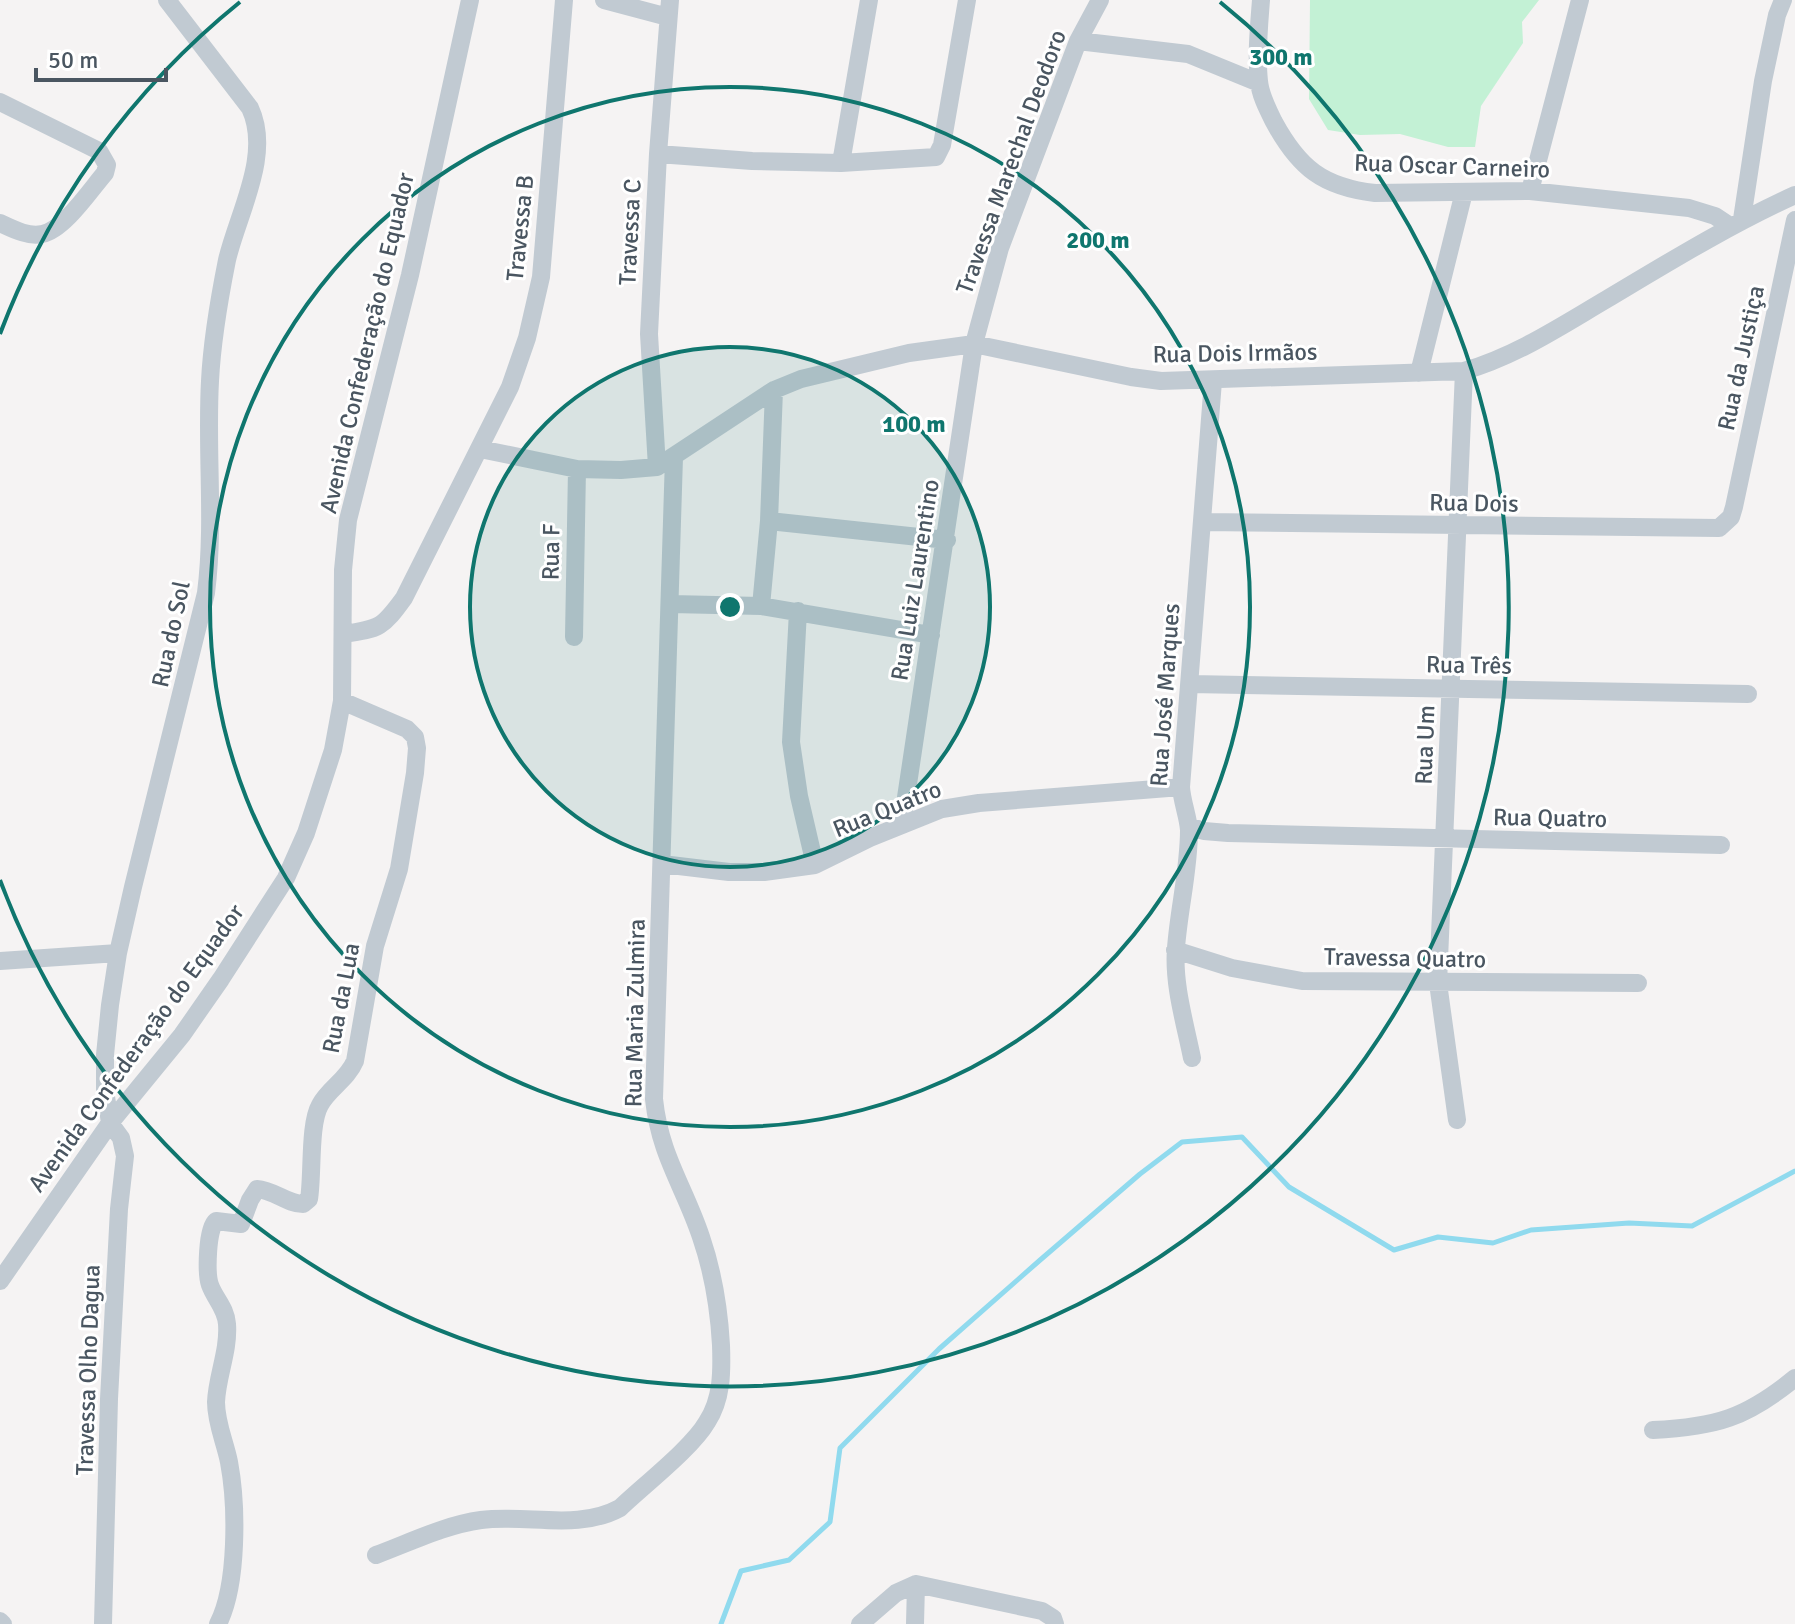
<svg xmlns="http://www.w3.org/2000/svg" width="1795" height="1624" viewBox="0 0 1795 1624" font-family="Signika,sans-serif">
	<style>
		.green { fill: #c3f1d5 }
		.lines { fill: none; stroke-linecap: round; stroke-linejoin: round }
		.stream { stroke: #90daee; stroke-width: 5 }
		.street { stroke: #c1cad2; stroke-width: 18 }
		.ring { fill: none; stroke: #0f766e; stroke-width: 4 }
		.labels { text-anchor: middle; dominant-baseline: central; stroke-width: 6; stroke-linejoin: round; paint-order: stroke }
		.street-label { font-size: 24px; fill: #4a5661; stroke: #fff }
		.centre { fill: #0f766e; stroke: #fff; stroke-width: 4 }
		.ring-label { font-size: 24px; text-anchor: middle; font-weight: bold; fill: #0f766e; stroke: #fff; stroke-width: 6; stroke-linejoin: round; paint-order: stroke }
	</style>
	<rect width="100%" height="100%" fill="#f5f3f3"/>
	<path class="green" d="M1310 0H1539L1522 22 1523 43 1481 106 1475 147H1448L1400 134 1360 135 1328 130 1309 99Z"/>
	<g class="lines">
		<path class="stream" d="M721 1624 741 1571 789 1560 830 1522 840 1448 939 1349 1039 1261 1140 1174 1182 1142 1242 1137 1289 1187 1394 1250 1438 1237 1493 1243 1531 1230 1629 1223 1692 1226 1795 1171"/>
		<path class="street" d="M604 0 668 17
			M1261 0C1259 26 1256 55 1259 81 1260 95 1268 110 1274 122 1299 168 1323 187 1375 193L1530 191 1689 208 1715 216 1730 226
			M1078 41 1188 54 1259 83
			M0 102 99 151 107 165 105 173C91 189 64 230 42 234 28 237 13 229 0 223
			M658 154 752 161 841 163 936 157 942 145 967 0
			M841 163 869 0
			M1530 191 1580 0
			M1742 219 1763 81 1777 15 1783 0
			M1419 373 1464 192
			M480 449 577 469 621 470 657 467 774 390 801 379 909 353 974 344 1131 377 1161 381 1464 371C1516 356 1561 326 1607 299 1669 262 1729 225 1795 195
			M657 467 649 334 658 154 670 0
			M769 521 947 540
			M1202 522 1719 528 1731 517 1734 507 1795 220
			M671 604 761 606 931 635
			M761 606 769 521 774 390
			M798 611 791 742 799 796 815 865
			M344 634C380 629 383 627 404 598L510 387 527 338 541 277 564 0
			M574 637 577 469
			M1190 684 1748 694
			M902 824 974 344 1000 248 1078 41 1100 0
			M1189 826 1204 831 1228 833 1721 845
			M662 864 729 872H764L815 865 870 838 942 809 979 803 1181 787
			M1175 950 1232 968 1302 981 1638 983
			M0 961 118 953
			M1192 1058C1185 1023 1173 984 1176 948 1179 908 1189 870 1189 830 1188 816 1182 802 1181 787L1213 381
			M1457 1120 1438 983 1464 371
			M0 1281 110 1123 182 1035 221 979 286 878 306 833 333 750 342 701 343 570 348 520 410 275 470 0
			M1653 1430C1716 1427 1746 1418 1795 1378
			M376 1555C411 1542 445 1525 481 1520 528 1514 578 1531 620 1508 644 1485 692 1448 707 1422 722 1399 722 1372 721 1345 719 1309 713 1272 701 1237 684 1186 660 1156 654 1099L674 457
			M0 1621 3 1624
			M103 1624 109 1399 119 1209 125 1156 121 1138 110 1123 105 1090V1055L110 1005 118 953 133 887 206 593C215 522 206 452 210 381 212 340 219 300 227 260 238 213 272 155 250 108L167 0
			M218 1624C238 1585 237 1505 229 1462 225 1442 216 1423 216 1402 217 1376 229 1351 227 1324 226 1308 215 1299 210 1285 206 1274 207 1228 216 1221L241 1224 250 1200 257 1189C274 1190 287 1204 303 1204L309 1199C313 1175 309 1124 320 1105 329 1088 347 1080 355 1061L375 946 399 869 415 773 417 748 415 737 407 729 342 701
			M860 1624 896 1593 916 1584 1042 1611 1053 1618 1055 1624
			M915 1624 916 1584"/>
	</g>
	<circle cx="730" cy="607" r="260" fill="#0f766e" fill-opacity=".12"/>
	<g class="ring">
		<circle cx="730" cy="607" r="260"/>
		<circle cx="730" cy="607" r="520"/>
		<path d="M0 334A779 779 0 0 1 240 2M1220 2A779 779 0 1 1 0 880"/>
	</g>
	<g class="labels">
		<g class="street-label">
			<text transform="translate(1011 162) rotate(-70)">Travessa Marechal Deodoro</text>
			<text transform="translate(1452 166) rotate(2)">Rua Oscar Carneiro</text>
			<text transform="translate(520 228) rotate(-84)">Travessa B</text>
			<text transform="translate(630 232) rotate(-87)">Travessa C</text>
			<text transform="translate(367 343) rotate(-77)">Avenida Confederação do Equador</text>
			<text transform="translate(1235 353) rotate(-1)">Rua Dois Irmãos</text>
			<text transform="translate(1741 358) rotate(-78)">Rua da Justiça</text>
			<text transform="translate(1474 503) rotate(1)">Rua Dois</text>
			<text transform="translate(551 552) rotate(-89)">Rua F</text>
			<text transform="translate(915 580) rotate(-81)">Rua Luiz Laurentino</text>
			<text transform="translate(171 634) rotate(-78)">Rua do Sol</text>
			<text transform="translate(1469 665) rotate(1)">Rua Três</text>
			<text transform="translate(1165 695) rotate(-86)">Rua José Marques</text>
			<text transform="translate(1425 745) rotate(-88)">Rua Um</text>
			<text transform="translate(887 809) rotate(-22)">Rua Quatro</text>
			<text transform="translate(1550 818) rotate(1)">Rua Quatro</text>
			<text transform="translate(1405 958) rotate(1)">Travessa Quatro</text>
			<text transform="translate(341 998) rotate(-79)">Rua da Lua</text>
			<text transform="translate(635 1013) rotate(-89)">Rua Maria Zulmira</text>
			<text transform="translate(136 1048) rotate(-54)">Avenida Confederação do Equador</text>
			<text transform="translate(88 1370) rotate(-88)">Travessa Olho Dagua</text>
		</g>
	</g>
	<circle cx="730" cy="607" r="12" class="centre"/>
	<g class="ring-label">
		<text x="1281" y="65">300 m</text>
		<text x="1098" y="248">200 m</text>
		<text x="914" y="432">100 m</text>
	</g>
	<path d="M36 68v12h130v-12" fill="none" stroke="#4a5661" stroke-width="4"/>
	<text x="48" y="68" font-size="24" fill="#4a5661" stroke="#ffffff" stroke-width="6" paint-order="stroke">50 m</text>
</svg>
